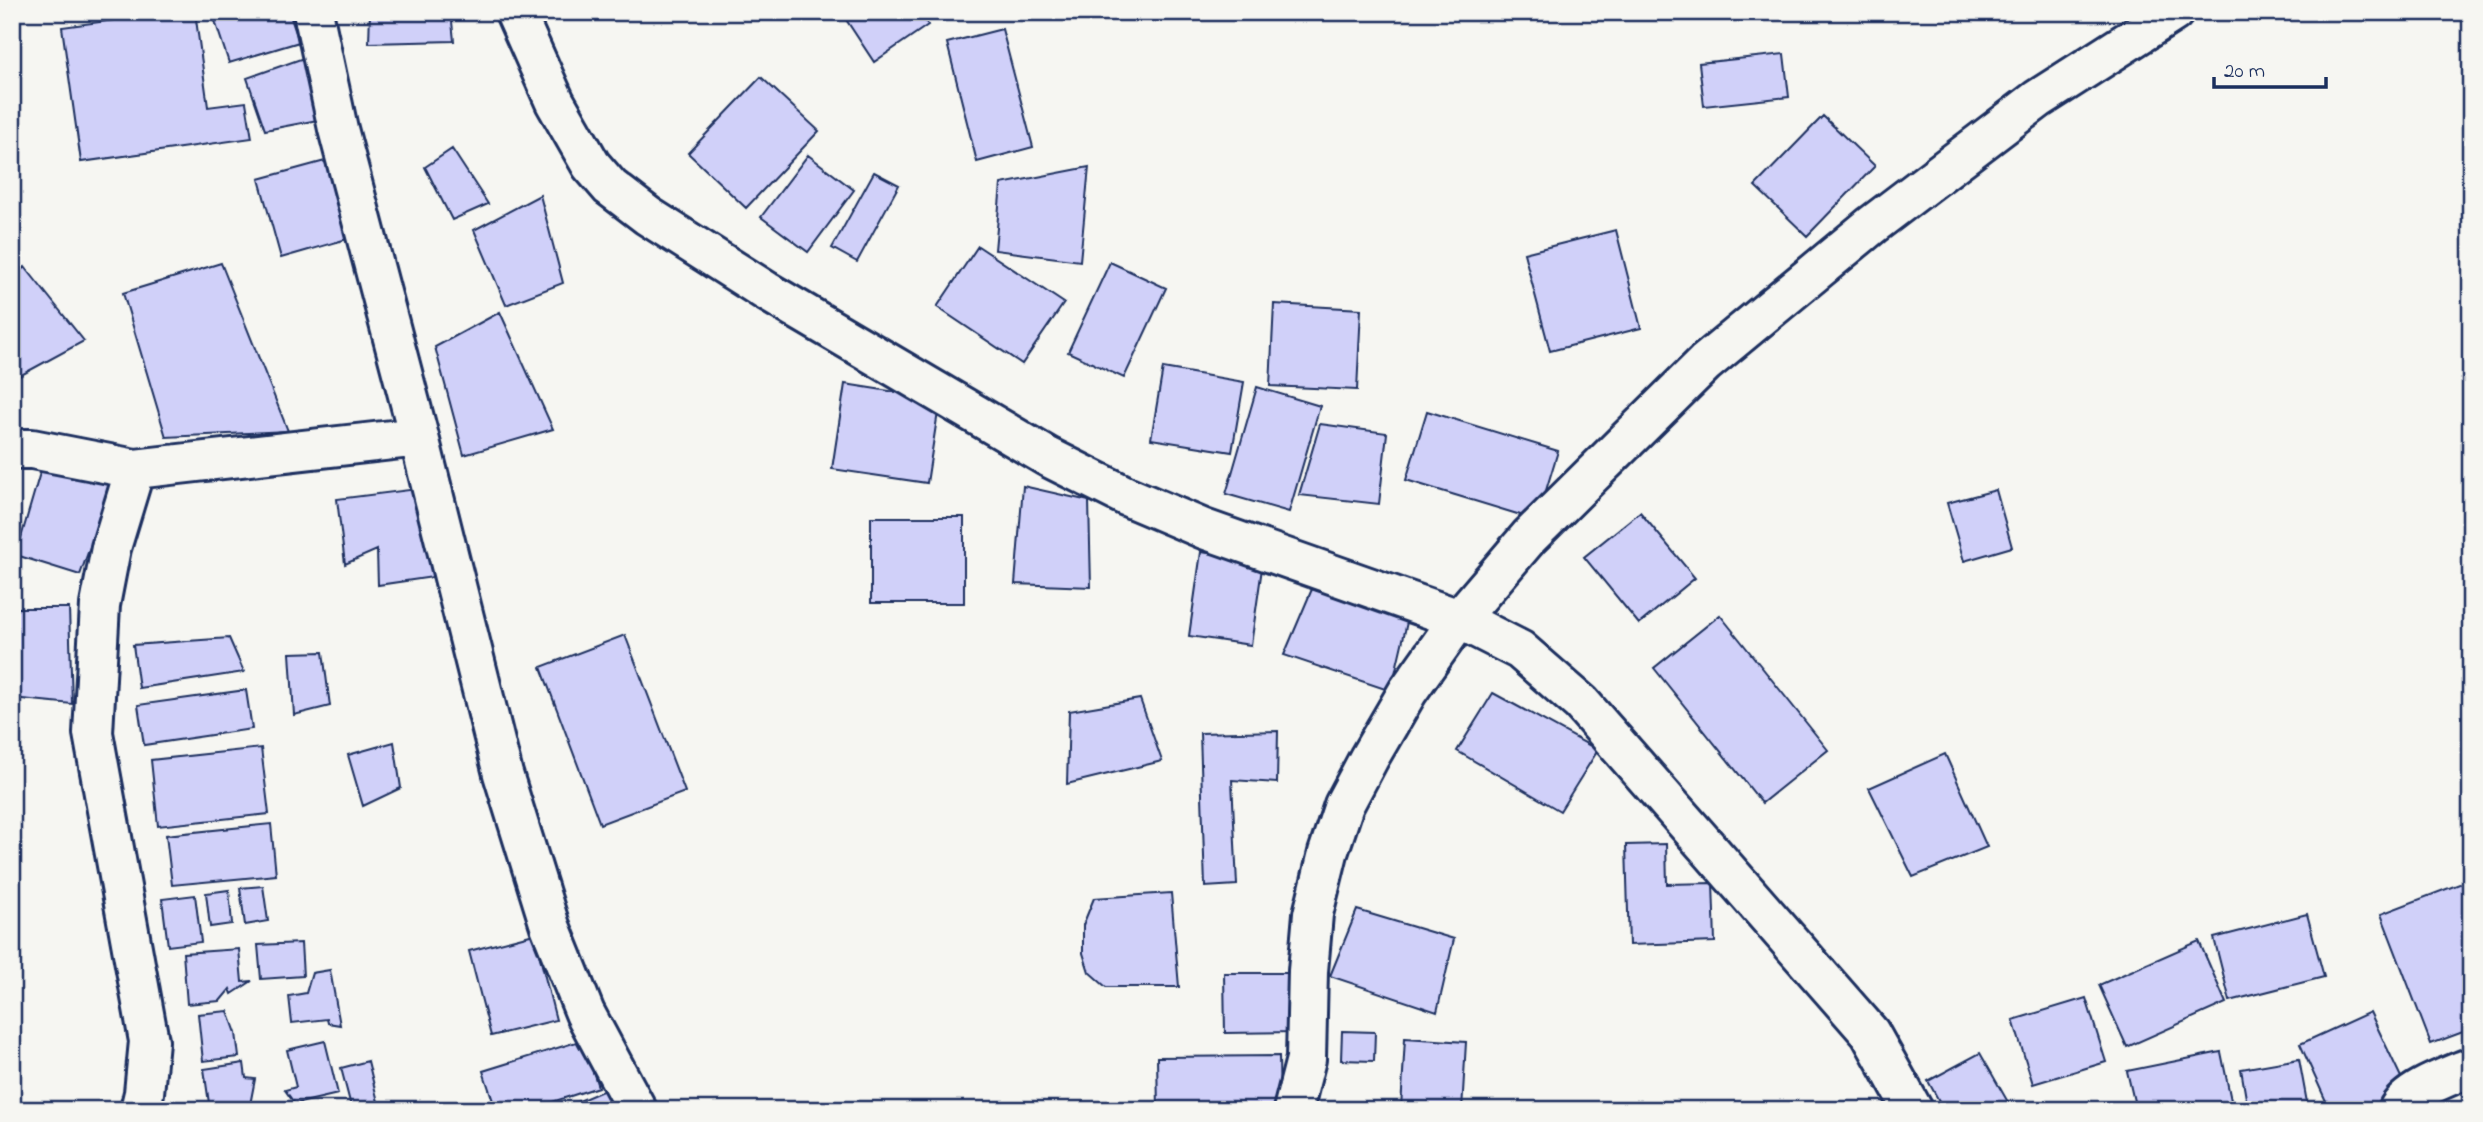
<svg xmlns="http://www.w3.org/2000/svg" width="2483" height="1122" viewBox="0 0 2483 1122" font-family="'Indie Flower',sans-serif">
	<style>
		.building { fill: #d0d0f9; stroke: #1b2f5e; stroke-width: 2 }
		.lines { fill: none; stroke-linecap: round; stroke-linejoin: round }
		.street-casing { stroke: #1b2f5e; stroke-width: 44 }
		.street { stroke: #f6f6f2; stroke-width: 38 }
	</style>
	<rect width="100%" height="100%" fill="#f6f6f2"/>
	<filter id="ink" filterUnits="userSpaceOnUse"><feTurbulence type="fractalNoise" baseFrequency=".0143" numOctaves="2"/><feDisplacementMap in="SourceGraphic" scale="14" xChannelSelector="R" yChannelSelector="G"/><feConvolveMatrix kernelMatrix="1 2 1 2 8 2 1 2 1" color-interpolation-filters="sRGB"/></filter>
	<g filter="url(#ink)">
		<path class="building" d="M174 12H195L208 107 246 102 252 138 81 162 62 27Z
			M244 12H289L299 42 229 63 215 21Z
			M370 12H451L454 41 369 43Z
			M841 12H921L928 25 874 62Z
			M1002 29 1033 147 977 162 947 43Z
			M1784 54 1789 97 1704 106 1699 63Z
			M309 56 323 119 265 130 247 78Z
			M761 77 819 131 746 208 688 153Z
			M1823 116 1875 166 1807 236 1755 186Z
			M452 149 488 204 452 220 425 167Z
			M808 155 854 190 808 252 761 217Z
			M325 161 347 239 281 258 259 179Z
			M1089 167 1080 261 995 250 1001 184Z
			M874 172 899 185 857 262 832 248Z
			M540 195 563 283 506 305 474 230Z
			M1616 230 1641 328 1550 351 1524 253Z
			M978 246 1064 303 1022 364 937 307Z
			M1110 262 1166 288 1124 378 1068 352Z
			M221 263 288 431 166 437 123 293Z
			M25 267 84 341 12 380V277Z
			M1274 304 1361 309 1357 390 1270 386Z
			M500 312 553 429 464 455 435 347Z
			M1163 368 1244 382 1232 452 1151 439Z
			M845 384 940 399 927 483 832 469Z
			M1257 387 1320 406 1289 512 1226 494Z
			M1427 411 1558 451 1537 520 1406 480Z
			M1320 424 1387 433 1379 504 1299 495Z
			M44 459 114 479 80 575 16 555Z
			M1023 486 1089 501 1091 587 1015 584Z
			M417 489 440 576 378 585 377 550 345 564 337 499Z
			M1996 490 2012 547 1964 561 1947 503Z
			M1640 512 1695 578 1639 624 1584 557Z
			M871 517H964V603H871Z
			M1201 552 1263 561 1251 645 1189 636Z
			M1312 589 1408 618 1391 691 1284 655Z
			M12 608H69L72 704 12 698Z
			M1720 615 1828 750 1762 803 1654 668Z
			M625 635 685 792 600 824 541 667Z
			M229 638 244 672 139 688 133 645Z
			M323 652 330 706 294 715 290 653Z
			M246 690 252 729 144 745 138 705Z
			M1493 693 1598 750 1560 811 1457 751Z
			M1140 699 1162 761 1067 784 1069 711Z
			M1278 731 1277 783 1232 780 1237 885 1205 887 1200 733Z
			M394 742 401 788 363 806 348 755Z
			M261 748 269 814 158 826 151 760Z
			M1945 754 1987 847 1913 877 1869 788Z
			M271 824 276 875 172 885 166 835Z
			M1666 844 1667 884 1713 883 1715 942 1629 945 1626 845Z
			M2462 883 2471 907V1029L2431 1044 2381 914Z
			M263 886 268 921 245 925 240 888Z
			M229 890 232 924 210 927 206 893Z
			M1171 893 1179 987H1106L1089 972 1083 953V925L1094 898Z
			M195 895 201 942 168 946 162 899Z
			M1357 910 1454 939 1437 1012 1330 976Z
			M2307 914 2324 977 2230 1001 2214 938Z
			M534 934 556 1020 491 1036 469 951Z
			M2199 941 2226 1003 2127 1047 2099 985Z
			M301 943 303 976 261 979 258 945Z
			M239 949 242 982 252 981 232 994 230 989 220 1001 187 1004 183 953Z
			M330 970 340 1025 328 1023 327 1019 292 1023 289 996 306 993 312 973Z
			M1224 973H1293L1294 1032 1225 1033Z
			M2086 998 2106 1062 2033 1084 2013 1020Z
			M228 1011 236 1033 239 1057 203 1061 198 1014Z
			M2370 1012 2408 1092 2365 1110H2330L2300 1044Z
			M1342 1031 1375 1032 1374 1061 1341 1060Z
			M1405 1038 1466 1042 1462 1110 1401 1109Z
			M583 1040 598 1087 528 1110H496L483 1071Z
			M325 1041 338 1094 295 1104 285 1090 296 1087 287 1050Z
			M2221 1052 2233 1110H2136L2127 1071Z
			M1980 1053 2008 1102 1993 1110H1944L1928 1081Z
			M1279 1056 1280 1110H1158L1157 1057Z
			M2299 1059 2308 1108 2248 1110 2241 1069Z
			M368 1061 380 1110H352L341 1068Z
			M244 1063 246 1078 255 1079 249 1110H210L204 1069Z
			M614 1086 624 1110H558Z"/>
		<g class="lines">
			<defs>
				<path id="street" d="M313 12 338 129 419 437 503 774 550 926 585 1013 637 1110
					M515 12 555 102 591 165 610 187 648 216 766 291 1048 457 1126 496 1204 529 1459 619 1520 650 1581 703 1870 1033 1913 1110
					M12 449H32L135 469 419 437
					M135 469 111 548 100 605 93 733 149 1041 144 1093 140 1110
					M1293 1110 1306 1059 1308 971 1313 914 1328 853 1344 805 1369 758 1408 691 1459 619 1529 537 1705 363 1872 225 2038 99 2174 12
					M2398 1110C2407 1090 2451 1076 2471 1067"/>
			</defs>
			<use href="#street" class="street-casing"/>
			<use href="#street" class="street"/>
		</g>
	</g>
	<rect width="2483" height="1122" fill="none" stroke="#f6f6f2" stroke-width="42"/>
	<rect x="21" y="21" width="2441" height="1080" fill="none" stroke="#1b2f5e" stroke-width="2.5" filter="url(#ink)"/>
	<path d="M2214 77v10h112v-10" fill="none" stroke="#1b2f5e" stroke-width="3.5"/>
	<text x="2224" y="77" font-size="21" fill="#1b2f5e" stroke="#f6f6f2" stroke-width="5" paint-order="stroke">20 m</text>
</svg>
